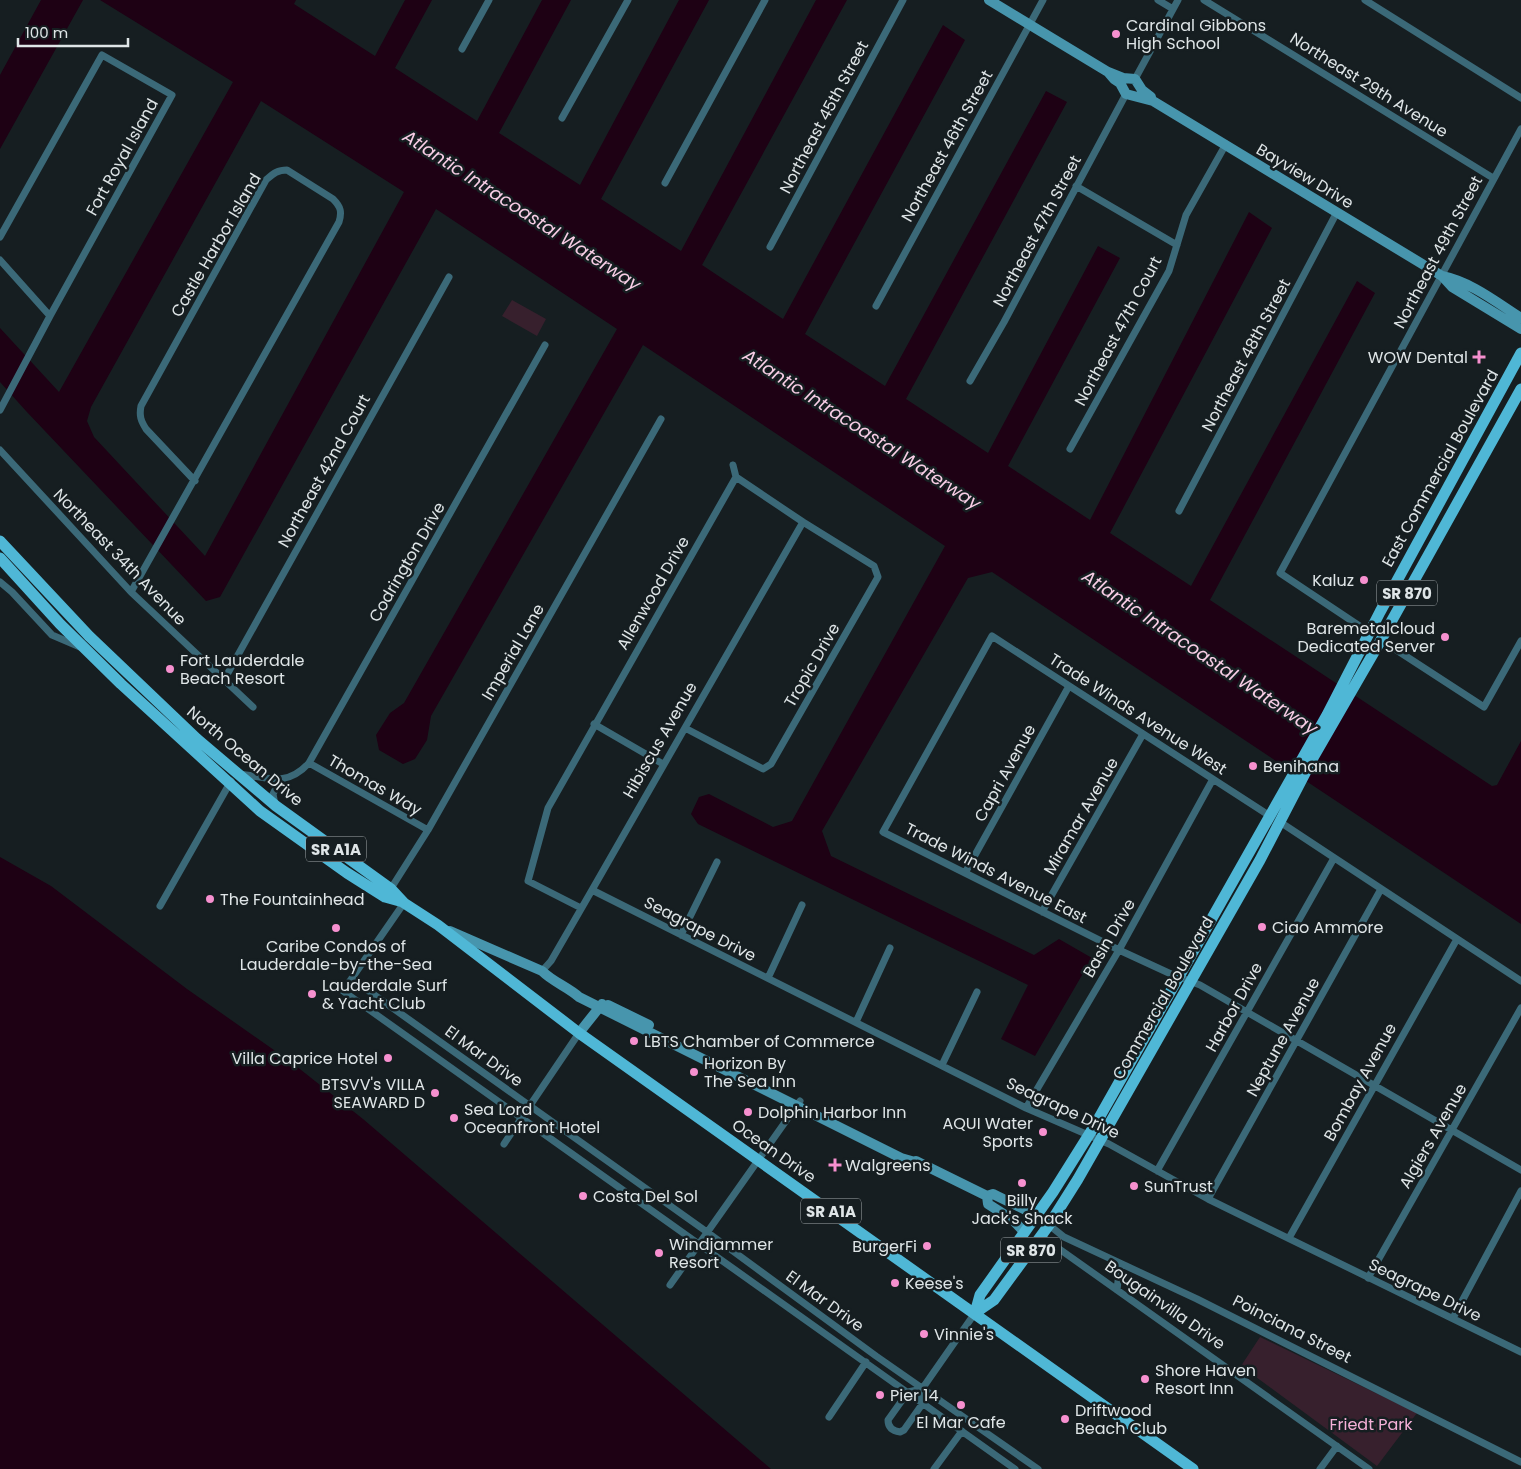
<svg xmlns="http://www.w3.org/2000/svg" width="1521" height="1469" viewBox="0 0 1521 1469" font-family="Poppins,sans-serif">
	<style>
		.green { fill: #37202d }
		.water { fill: #1e0114; fill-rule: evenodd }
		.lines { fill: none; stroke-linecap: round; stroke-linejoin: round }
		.street { stroke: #3b6978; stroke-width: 7 }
		.secondary { stroke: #4795ad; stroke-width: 10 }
		.primary { stroke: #4fb7d6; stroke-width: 11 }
		.poi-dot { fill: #f690cf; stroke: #161e21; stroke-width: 2 }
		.labels { text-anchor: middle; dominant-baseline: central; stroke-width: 5; stroke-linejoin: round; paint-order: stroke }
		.shield { fill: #161e21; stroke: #a3a9ac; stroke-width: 1 }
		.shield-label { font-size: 15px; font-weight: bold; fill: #dfe5e7 }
		.poi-label { font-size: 16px; fill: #dfe5e7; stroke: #161e21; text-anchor: start }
		.street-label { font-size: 16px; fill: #dfe5e7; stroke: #161e21 }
		.park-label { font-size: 16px; fill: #f5b1d8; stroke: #161e21 }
		.water-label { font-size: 18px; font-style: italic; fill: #f8cee6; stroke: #161e21 }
	</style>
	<rect width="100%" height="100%" fill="#161e21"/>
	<path class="green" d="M512 300 546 319 537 336 502 316Z
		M1260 1337 1417 1413 1377 1466 1241 1366Z"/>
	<path class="water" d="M41 0H83L0 149V75Z
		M100 0H296L294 4 375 56 405 0H432L395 68 477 121 542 0H571L499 133 580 185 679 0H709L601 199 681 251 816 0H847L702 265 783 319 943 25 965 40 805 334 885 386 1046 91 1067 102 906 399 988 453 1098 246 1120 258 1008 466 1090 520 1249 212 1272 228 1110 533 1191 586 1357 281 1375 293 1210 600 1492 786 1497 785 1521 741V924L992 572 968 578 822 831 831 856 1034 955 1059 939 1092 958 1035 1056 1001 1039 1028 985 698 824 691 814 699 797 709 794 773 827 792 821 945 546 643 345 431 716 427 740 415 759 403 764 379 750 376 735 390 713 404 703 617 329 436 209 220 597 206 601 26 411 0 382V328L59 392 233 82ZM261 101 404 192 205 556 94 437 87 421 91 407Z
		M0 857 51 886 187 989 291 1062 363 1119 771 1469H0Z"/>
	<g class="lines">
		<path class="street" d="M1158 0 1173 9
			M1204 0 1493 178
			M1365 0 1521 98
			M462 49 489 0
			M1135 79 1178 0
			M562 118 628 0
			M665 183 765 0
			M1076 186 1177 245
			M0 237 102 55 172 95 50 316 0 260
			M770 247 903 0
			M876 306 1043 0
			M970 381 1004 322 1126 94
			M0 410 50 316
			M1070 449 1169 271 1186 215 1226 144
			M0 450 131 592 253 707
			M1179 511 1337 212
			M0 582 12 592 52 635 80 647
			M131 592 339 222C342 212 341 207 333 199L287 170C277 170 273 174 266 180L141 406C139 416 141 421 146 429L195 481
			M1370 633 1280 573 1521 129
			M1381 640 1484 707 1521 641
			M224 680 449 277
			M594 724 663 764
			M685 728 763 769 771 764 878 577 874 566 803 522 736 477
			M309 763 428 830
			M240 774C269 778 287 787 309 763L545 345
			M275 805 273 794 280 780
			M1270 816 992 636 883 832 1119 950 1171 974 1200 985 1521 1170
			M1280 822 1521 981
			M965 873 1069 686
			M390 890 428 830 661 419
			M592 890 1026 1108 1109 1144 1208 1199 1521 1352
			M404 903 343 991 1015 1469
			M160 906 231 781
			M581 908 528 881 548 808 736 477 733 465
			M1042 912 1143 734
			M681 935 717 862
			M542 971 551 961 592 890 803 522
			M768 978 802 905
			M352 979 707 1232 876 1356 1038 1469
			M856 1022 890 948
			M942 1065 977 992
			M1026 1108 1119 950 1213 779
			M504 1144 579 1033
			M1157 1171 1334 858
			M1208 1199 1381 889
			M1049 1225 1064 1237 1197 1299 1521 1462
			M1041 1236 1369 1469
			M1289 1238 1457 939
			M1368 1278 1521 1008
			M670 1285 800 1101
			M1117 1290 1120 1264
			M1453 1318 1521 1191
			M922 1389 923 1403 904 1430 900 1432C893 1431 888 1428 888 1420L908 1392 922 1389 975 1313
			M829 1417 866 1362
			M934 1469 962 1431
			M1320 1469 1337 1446"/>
		<path class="secondary" d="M989 0 1108 72 1123 78 1135 79 1142 90 1151 97
			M1108 72 1114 79 1120 83 1126 94 1153 101 1442 276 1452 287 1521 329
			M1442 276C1471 282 1496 302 1521 318
			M450 931 542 971C553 982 568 987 579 997L901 1158 922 1164
			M608 1005 649 1025
			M579 1033 602 1004
			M916 1161 987 1196
			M987 1196 993 1194 1036 1215
			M987 1196 988 1204 1013 1220 1024 1232"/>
		<path class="primary" d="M0 541 89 636 197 739 276 806 391 889 404 903 438 925 579 1033 1193 1469
			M0 558 60 624 121 684 260 811 347 873 385 897 403 902
			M975 1313 980 1295 1053 1192 1095 1125 1327 715 1380 612 1521 353
			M975 1313 994 1300 1049 1225 1078 1179 1260 860 1314 756 1381 640 1521 389"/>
	</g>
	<g class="poi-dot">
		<circle cx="1116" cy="34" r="5"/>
		<path d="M1476.5 349.5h5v5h5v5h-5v5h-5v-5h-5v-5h5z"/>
		<circle cx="1364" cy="580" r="5"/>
		<circle cx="1445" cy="637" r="5"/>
		<circle cx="170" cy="669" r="5"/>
		<circle cx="1253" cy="766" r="5"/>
		<circle cx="210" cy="899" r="5"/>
		<circle cx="1262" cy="927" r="5"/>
		<circle cx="336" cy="928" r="5"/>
		<circle cx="312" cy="994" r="5"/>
		<circle cx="634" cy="1041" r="5"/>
		<circle cx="388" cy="1058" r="5"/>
		<circle cx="694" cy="1072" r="5"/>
		<circle cx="435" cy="1093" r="5"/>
		<circle cx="748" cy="1112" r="5"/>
		<circle cx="454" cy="1118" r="5"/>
		<circle cx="1043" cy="1132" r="5"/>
		<path d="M832.5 1157.5h5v5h5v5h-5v5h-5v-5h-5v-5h5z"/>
		<circle cx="1022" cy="1183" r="5"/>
		<circle cx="1134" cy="1186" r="5"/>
		<circle cx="583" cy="1196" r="5"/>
		<circle cx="927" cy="1246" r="5"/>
		<circle cx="659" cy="1253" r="5"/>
		<circle cx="895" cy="1283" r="5"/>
		<circle cx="924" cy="1334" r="5"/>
		<circle cx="1145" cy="1379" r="5"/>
		<circle cx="880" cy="1395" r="5"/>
		<circle cx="961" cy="1405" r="5"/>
		<circle cx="1065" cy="1419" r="5"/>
	</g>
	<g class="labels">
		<g class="shield">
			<rect x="1377" y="580.5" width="60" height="25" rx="4"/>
			<rect x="306" y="836.5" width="60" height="25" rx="4"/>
			<rect x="801" y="1198.5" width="60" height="25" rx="4"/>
			<rect x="1001" y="1237.5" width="60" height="25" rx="4"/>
		</g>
		<g class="shield-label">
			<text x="1407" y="593">SR 870</text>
			<text x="336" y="849">SR A1A</text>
			<text x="831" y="1211">SR A1A</text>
			<text x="1031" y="1250">SR 870</text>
		</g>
		<g class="poi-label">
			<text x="1126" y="25">Cardinal Gibbons<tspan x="1126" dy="18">High School</tspan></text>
			<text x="1468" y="357" text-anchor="end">WOW Dental</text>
			<text x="1354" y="580" text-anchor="end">Kaluz</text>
			<text x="1435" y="628" text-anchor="end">Baremetalcloud<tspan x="1435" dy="18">Dedicated Server</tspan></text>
			<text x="180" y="660">Fort Lauderdale<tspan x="180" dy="18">Beach Resort</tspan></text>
			<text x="1263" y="766">Benihana</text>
			<text x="220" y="899">The Fountainhead</text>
			<text x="1272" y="927">Ciao Ammore</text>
			<text x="336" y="946" text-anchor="middle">Caribe Condos of<tspan x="336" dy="18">Lauderdale-by-the-Sea</tspan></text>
			<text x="322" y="985">Lauderdale Surf<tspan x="322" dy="18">&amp; Yacht Club</tspan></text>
			<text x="644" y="1041">LBTS Chamber of Commerce</text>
			<text x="378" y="1058" text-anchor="end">Villa Caprice Hotel</text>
			<text x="704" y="1063">Horizon By<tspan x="704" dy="18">The Sea Inn</tspan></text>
			<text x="425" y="1084" text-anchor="end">BTSVV's VILLA<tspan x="425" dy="18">SEAWARD D</tspan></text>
			<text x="464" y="1109">Sea Lord<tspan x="464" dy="18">Oceanfront Hotel</tspan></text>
			<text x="758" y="1112">Dolphin Harbor Inn</text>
			<text x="1033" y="1123" text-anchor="end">AQUI Water<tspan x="1033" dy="18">Sports</tspan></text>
			<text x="845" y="1165">Walgreens</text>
			<text x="1144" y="1186">SunTrust</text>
			<text x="593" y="1196">Costa Del Sol</text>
			<text x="1022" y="1200" text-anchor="middle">Billy<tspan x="1022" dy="18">Jack's Shack</tspan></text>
			<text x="669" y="1244">Windjammer<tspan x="669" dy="18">Resort</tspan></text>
			<text x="917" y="1246" text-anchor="end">BurgerFi</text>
			<text x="905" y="1283">Keese's</text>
			<text x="934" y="1334">Vinnie's</text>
			<text x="1155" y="1370">Shore Haven<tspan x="1155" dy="18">Resort Inn</tspan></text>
			<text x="890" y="1395">Pier 14</text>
			<text x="1075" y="1410">Driftwood<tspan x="1075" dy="18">Beach Club</tspan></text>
			<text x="961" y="1422" text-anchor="middle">El Mar Cafe</text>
		</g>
		<g class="street-label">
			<text transform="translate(1369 85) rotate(32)">Northeast 29th Avenue</text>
			<text transform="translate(824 117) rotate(-62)">Northeast 45th Street</text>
			<text transform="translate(947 146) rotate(-61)">Northeast 46th Street</text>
			<text transform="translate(122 157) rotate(-61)">Fort Royal Island</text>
			<text transform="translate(1305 176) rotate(31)">Bayview Drive</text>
			<text transform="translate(1037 231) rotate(-62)">Northeast 47th Street</text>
			<text transform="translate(216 245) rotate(-60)">Castle Harbor Island</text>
			<text transform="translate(1438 252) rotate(-62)">Northeast 49th Street</text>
			<text transform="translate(1118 331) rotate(-62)">Northeast 47th Court</text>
			<text transform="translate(1246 355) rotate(-62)">Northeast 48th Street</text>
			<text transform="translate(1440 468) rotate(-61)">East Commercial Boulevard</text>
			<text transform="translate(324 471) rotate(-61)">Northeast 42nd Court</text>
			<text transform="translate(120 557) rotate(46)">Northeast 34th Avenue</text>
			<text transform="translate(407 562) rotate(-60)">Codrington Drive</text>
			<text transform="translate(653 593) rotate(-60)">Allenwood Drive</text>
			<text transform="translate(513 652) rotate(-60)">Imperial Lane</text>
			<text transform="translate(812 665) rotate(-60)">Tropic Drive</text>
			<text transform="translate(1138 714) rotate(33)">Trade Winds Avenue West</text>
			<text transform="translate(660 740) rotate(-60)">Hibiscus Avenue</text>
			<text transform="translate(245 756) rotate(40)">North Ocean Drive</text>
			<text transform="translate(1005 773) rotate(-61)">Capri Avenue</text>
			<text transform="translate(375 785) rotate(30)">Thomas Way</text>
			<text transform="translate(1081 816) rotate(-60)">Miramar Avenue</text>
			<text transform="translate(996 873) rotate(27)">Trade Winds Avenue East</text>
			<text transform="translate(700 929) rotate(27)">Seagrape Drive</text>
			<text transform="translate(1109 938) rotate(-60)">Basin Drive</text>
			<text transform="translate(1163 998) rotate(-60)">Commercial Boulevard</text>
			<text transform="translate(1234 1007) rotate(-61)">Harbor Drive</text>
			<text transform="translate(1283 1037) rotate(-61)">Neptune Avenue</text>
			<text transform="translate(484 1056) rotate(36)">El Mar Drive</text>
			<text transform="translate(1360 1082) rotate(-61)">Bombay Avenue</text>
			<text transform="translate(1063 1108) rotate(25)">Seagrape Drive</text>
			<text transform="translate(1433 1136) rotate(-60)">Algiers Avenue</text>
			<text transform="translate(774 1151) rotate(35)">Ocean Drive</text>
			<text transform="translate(1425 1290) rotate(26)">Seagrape Drive</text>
			<text transform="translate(825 1301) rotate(36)">El Mar Drive</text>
			<text transform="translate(1165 1305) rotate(35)">Bougainvilla Drive</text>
			<text transform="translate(1292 1329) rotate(27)">Poinciana Street</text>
		</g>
		<g class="park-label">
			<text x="1371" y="1424">Friedt Park</text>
		</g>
		<g class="water-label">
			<text transform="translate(522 210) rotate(33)">Atlantic Intracoastal Waterway</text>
			<text transform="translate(862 429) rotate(33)">Atlantic Intracoastal Waterway</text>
			<text transform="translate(1200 652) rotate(34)">Atlantic Intracoastal Waterway</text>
		</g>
	</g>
	<path d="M18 38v8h110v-8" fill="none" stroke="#dfe5e7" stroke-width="2.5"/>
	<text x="25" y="38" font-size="15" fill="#dfe5e7" stroke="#161e21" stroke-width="4" paint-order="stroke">100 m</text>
</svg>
